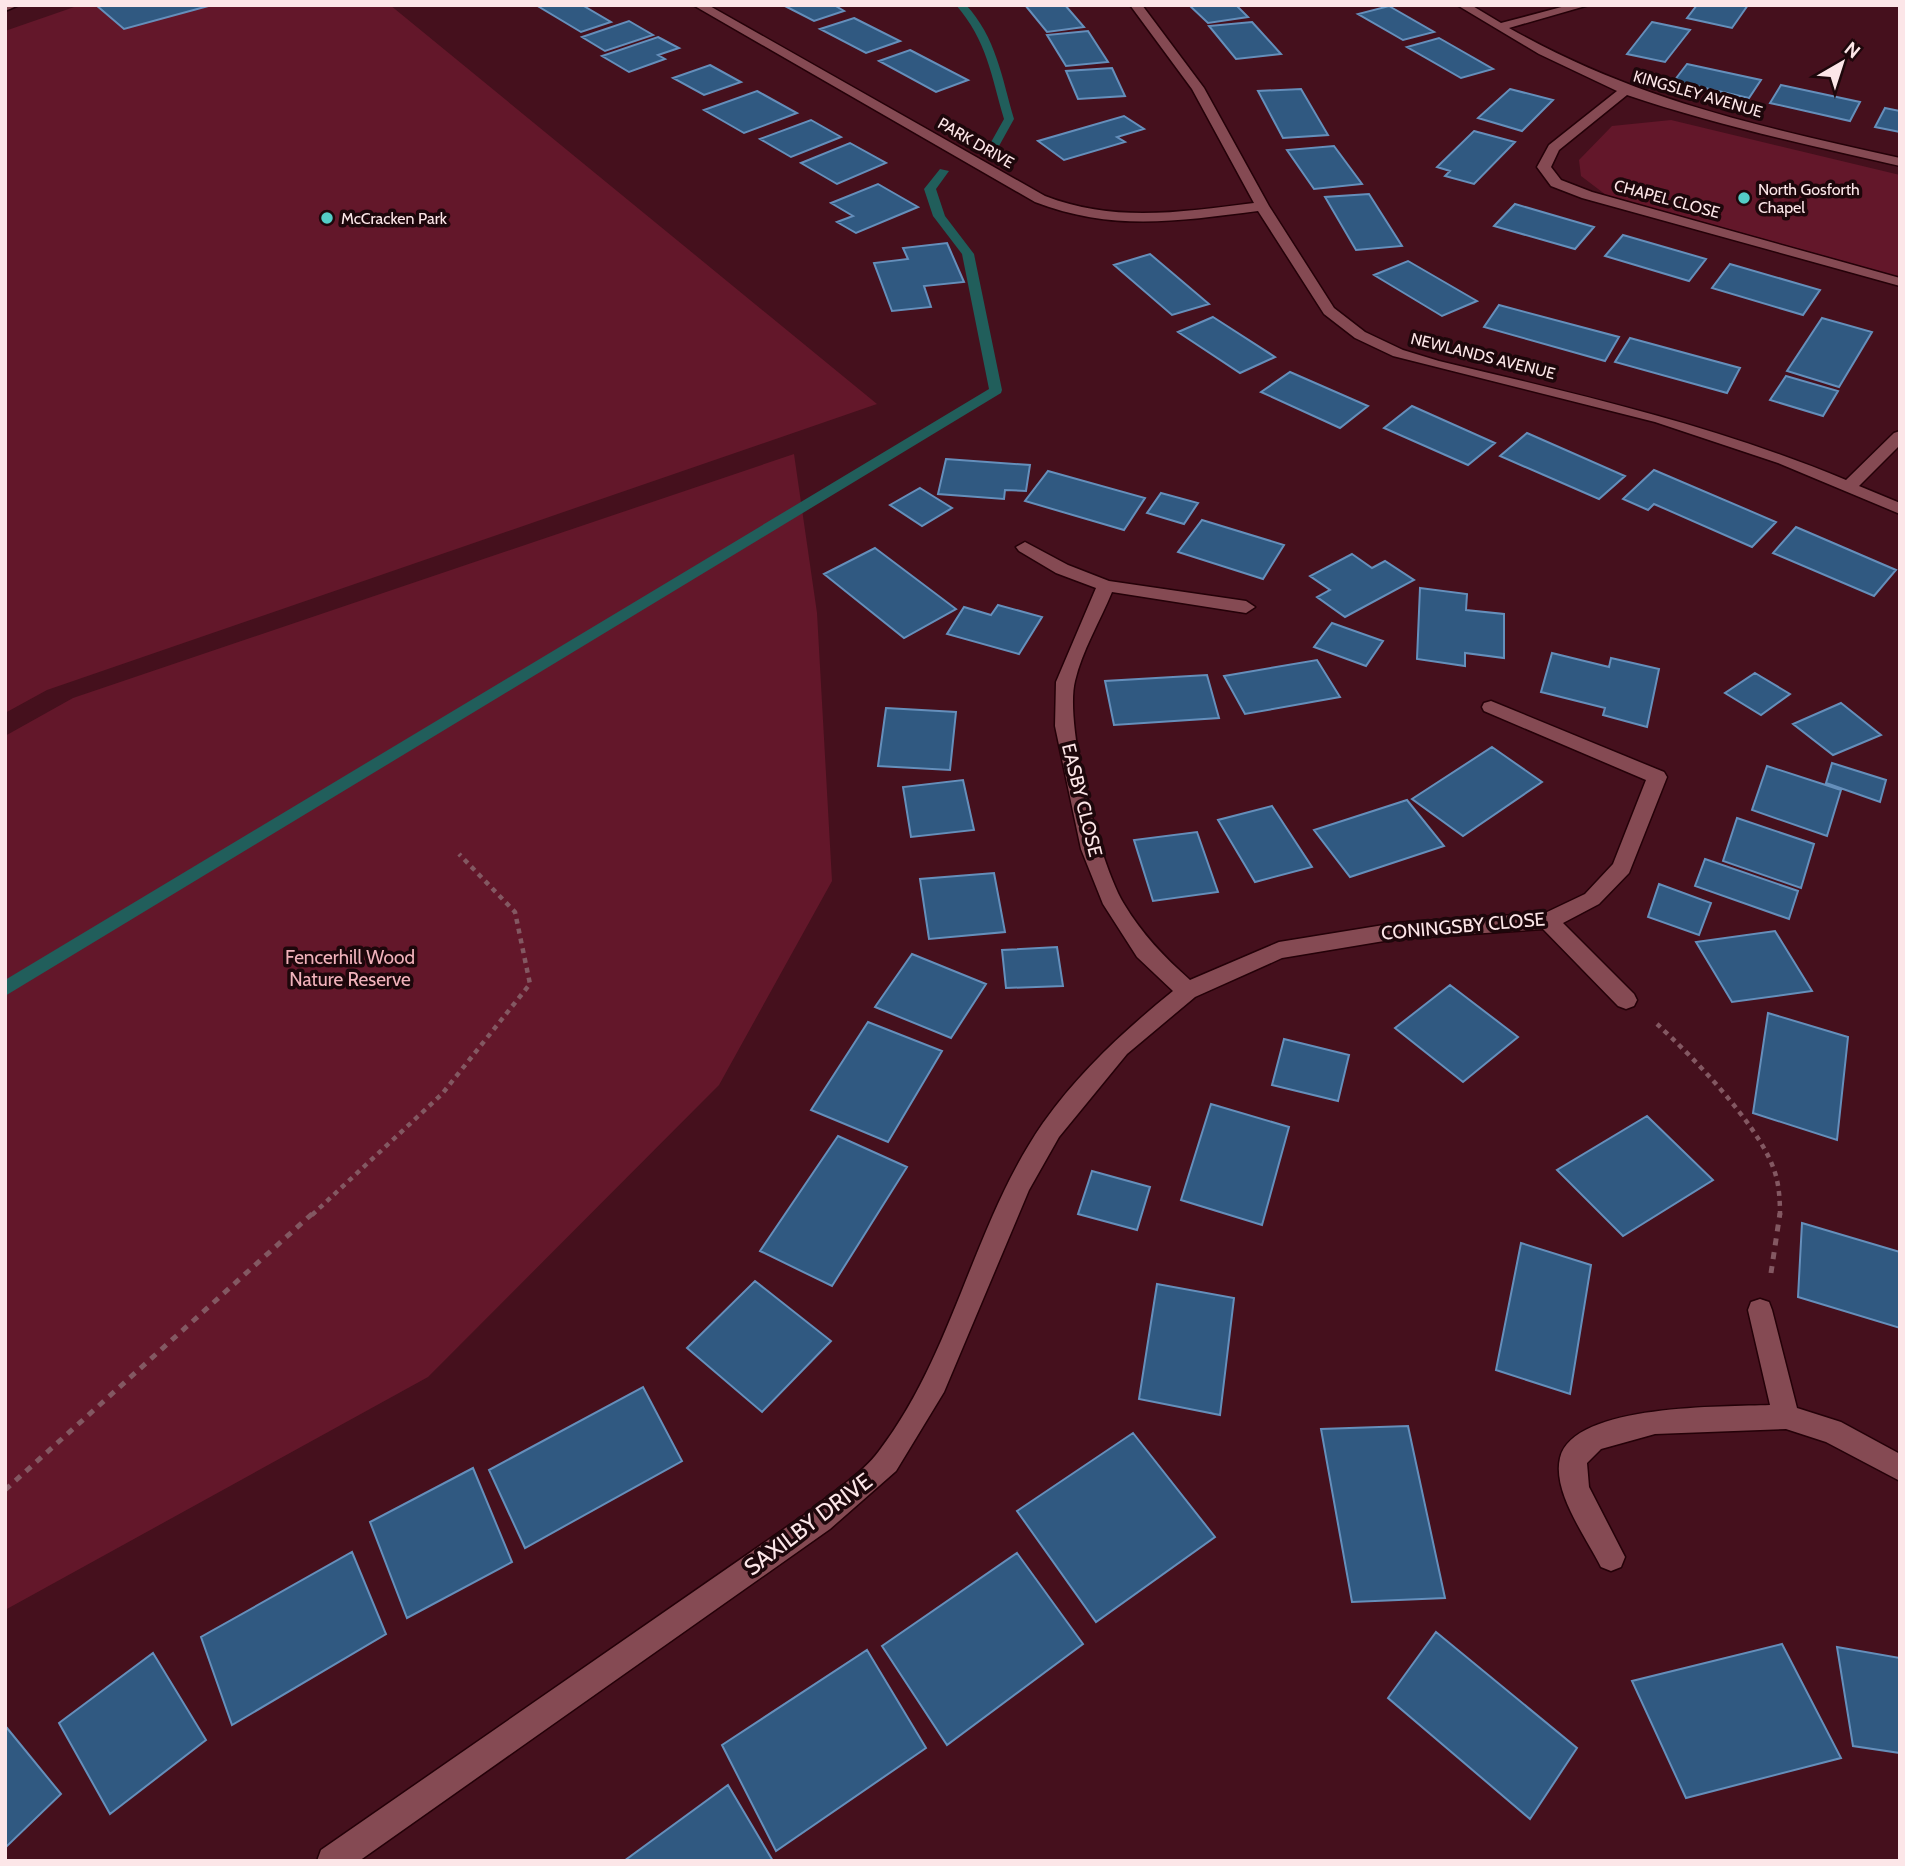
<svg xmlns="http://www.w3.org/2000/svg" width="1905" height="1866" viewBox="0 0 1905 1866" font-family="Cabin,sans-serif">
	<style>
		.green { fill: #63172a }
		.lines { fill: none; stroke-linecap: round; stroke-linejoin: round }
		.stream { fill: #215e5b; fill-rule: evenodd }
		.building { fill: #305981; stroke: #658fbb; stroke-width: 2 }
		.service-casing { stroke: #240108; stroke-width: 3 }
		.minor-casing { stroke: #240108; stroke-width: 3 }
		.path-far1 { stroke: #835862; stroke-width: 4.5; stroke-dasharray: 5 5; stroke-linecap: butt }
		.path { stroke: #835862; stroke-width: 5; stroke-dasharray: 7 7; stroke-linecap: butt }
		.service { fill: #854a53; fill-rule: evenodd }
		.minor { fill: #854a53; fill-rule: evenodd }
		.poi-dot { fill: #54cdc7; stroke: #1d070b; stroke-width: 2.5 }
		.labels { text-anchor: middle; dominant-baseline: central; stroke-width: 7; stroke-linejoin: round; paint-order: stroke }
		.far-street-label { font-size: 16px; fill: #fce6e8; stroke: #1d070b }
		.far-poi-label { font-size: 16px; fill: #fce6e8; stroke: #1d070b; text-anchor: start }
		.street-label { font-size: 19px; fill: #fce6e8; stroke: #1d070b }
		.park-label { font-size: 19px; fill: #f1b2bb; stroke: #1d070b }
		.near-street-label { font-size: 23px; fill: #fce6e8; stroke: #1d070b }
	</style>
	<rect width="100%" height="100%" fill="#45101d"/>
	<path class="green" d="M80 5H390L877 404 47 690 5 713V31Z
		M1671 120 1900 175V277L1606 195 1581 176 1579 160 1612 126Z
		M794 454 817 613 832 881 719 1085 428 1377 5 1610V736L73 698Z"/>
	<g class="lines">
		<path class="stream" d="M956 5H966C996 37 1002 78 1014 119L999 146 990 144 1004 119C991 75 987 41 956 5Z
			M940 169 949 171 936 189 945 216 974 254 1002 390 1001 393 5 996V980L989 389 962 254 933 216 924 189Z"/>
	</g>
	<path class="building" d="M96 5H212L124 29Z
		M536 5H582L611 22 581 32Z
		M783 5H834L844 11 814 21Z
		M1025 5H1065L1084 27 1047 32Z
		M1189 5H1236L1248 17 1208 23Z
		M1697 5H1748L1732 28 1687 18Z
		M1389 6 1434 32 1403 40 1358 14Z
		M854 18 900 41 866 53 820 29Z
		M629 21 653 35 605 51 582 37Z
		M1252 22 1281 54 1236 59 1209 26Z
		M1652 22 1690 30 1665 62 1627 54Z
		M1088 31 1108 62 1066 66 1047 35Z
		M658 37 679 48 658 55 665 59 629 72 602 56Z
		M1439 38 1493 69 1461 78 1407 47Z
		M910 50 968 80 936 92 879 61Z
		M1687 64 1761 80 1749 98 1674 81Z
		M710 65 741 82 704 95 673 78Z
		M1112 68 1125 96 1078 99 1066 71Z
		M1781 85 1860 102 1850 121 1770 103Z
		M1301 89 1328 135 1283 138 1258 91Z
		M1510 89 1553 100 1522 131 1478 118Z
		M757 91 797 113 744 133 704 110Z
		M1885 108 1900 111V132L1875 127Z
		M1124 116 1144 129 1117 137 1125 142 1064 160 1038 141Z
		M811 120 841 137 791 157 760 139Z
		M1474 131 1515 142 1474 184 1445 176 1450 171 1437 167Z
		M850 143 886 163 837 184 801 163Z
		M1334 146 1362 184 1314 189 1287 150Z
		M878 184 918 207 856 233 837 222 853 216 831 203Z
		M1369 194 1402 246 1356 250 1325 197Z
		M1515 204 1594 227 1575 249 1494 226Z
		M1623 235 1706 259 1689 281 1605 256Z
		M947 243 964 282 924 286 931 307 892 311 874 263 908 259 903 248Z
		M1150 254 1209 304 1172 315 1114 265Z
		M1408 261 1477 301 1442 316 1374 275Z
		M1730 264 1820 290 1803 315 1712 288Z
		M1499 305 1619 337 1605 361 1484 327Z
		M1213 317 1275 357 1240 373 1178 332Z
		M1822 318 1872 332 1839 387 1787 371Z
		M1630 338 1740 368 1727 393 1615 362Z
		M1290 372 1368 406 1340 428 1261 392Z
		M1786 376 1838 391 1823 416 1770 400Z
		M1412 406 1495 443 1468 465 1384 428Z
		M1527 433 1625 476 1599 499 1500 456Z
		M946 459 1030 465 1026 491 1005 490 1004 499 938 494Z
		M1654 470 1776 522 1752 547 1654 504 1648 510 1623 499Z
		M1048 471 1145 498 1124 530 1025 501Z
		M920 488 952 508 922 526 890 505Z
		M1161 493 1198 503 1184 524 1147 513Z
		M1202 520 1284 545 1263 579 1178 552Z
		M1796 527 1896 570 1874 596 1773 553Z
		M875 548 956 609 904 638 824 574Z
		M1352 554 1372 568 1385 561 1414 580 1345 617 1317 597 1330 590 1310 576Z
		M1420 588 1467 594 1466 610 1504 614V658L1465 653V666L1417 659Z
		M998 605 1042 617 1019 654 947 634 964 607 991 615Z
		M1332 623 1383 641 1366 666 1314 647Z
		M1552 653 1609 667 1611 658 1659 669 1647 727 1603 715 1605 708 1541 692Z
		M1317 660 1340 697 1245 714 1224 676Z
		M1755 673 1790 694 1761 715 1725 693Z
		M1207 675 1219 718 1114 725 1105 681Z
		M1841 703 1881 735 1833 755 1793 724Z
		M886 708 956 712 950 770 878 766Z
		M1492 747 1542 782 1463 836 1412 799Z
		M1832 763 1886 780 1880 802 1826 783Z
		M1767 766 1841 790 1827 836 1752 810Z
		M963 780 974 830 911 837 903 787Z
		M1407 800 1444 846 1350 877 1314 830Z
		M1272 806 1312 867 1255 882 1218 820Z
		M1737 818 1814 844 1801 888 1723 861Z
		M1197 832 1218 892 1153 901 1134 840Z
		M1705 859 1798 891 1789 919 1695 886Z
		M994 873 1005 932 929 939 920 879Z
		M1659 884 1711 903 1699 935 1648 917Z
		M1775 931 1812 991 1732 1002 1696 942Z
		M1057 947 1063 986 1006 988 1002 950Z
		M912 954 986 984 951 1038 875 1007Z
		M1450 985 1518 1037 1463 1082 1395 1028Z
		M1768 1013 1848 1037 1837 1140 1753 1113Z
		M868 1022 942 1051 888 1142 811 1110Z
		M1284 1039 1349 1055 1338 1101 1272 1085Z
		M1211 1104 1289 1127 1262 1225 1181 1200Z
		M1647 1116 1713 1180 1623 1236 1557 1170Z
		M838 1136 907 1167 832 1286 760 1251Z
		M1092 1171 1150 1187 1137 1230 1078 1214Z
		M1802 1223 1900 1252V1328L1798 1297Z
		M1521 1243 1591 1265 1570 1394 1496 1370Z
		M755 1281 831 1341 762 1412 687 1348Z
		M1157 1284 1234 1298 1220 1415 1139 1399Z
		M643 1387 682 1461 525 1548 489 1470Z
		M1408 1426 1445 1598 1352 1602 1321 1429Z
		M1133 1433 1215 1537 1096 1622 1017 1511Z
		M473 1468 512 1562 407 1618 370 1522Z
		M352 1552 386 1634 232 1725 201 1637Z
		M1017 1553 1083 1644 947 1745 882 1646Z
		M1436 1632 1577 1748 1530 1819 1388 1698Z
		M1782 1644 1841 1758 1686 1798 1632 1681Z
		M1837 1647 1900 1658V1753L1853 1746Z
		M867 1650 926 1748 776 1851 722 1745Z
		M153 1653 206 1740 110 1814 59 1723Z
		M7 1728 61 1794 5 1848V1730Z
		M728 1785 773 1861H624Z"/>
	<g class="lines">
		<defs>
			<path id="service" d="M5 5H19L5 11Z"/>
			<path id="minor" d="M693 5H708L1045 196C1115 223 1181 212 1254 203L1192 89 1130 5H1142L1204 88 1269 206 1334 308 1365 332 1403 350 1439 361C1577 394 1714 425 1846 480L1894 433 1900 431V445L1859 486 1900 503V514L1778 463 1655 422 1393 356 1355 338 1324 314 1258 211C1178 221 1113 232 1035 202Z
				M1457 5H1471L1501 23 1569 5H1589L1509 28C1638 101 1758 126 1900 158V166C1808 145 1716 125 1627 95L1559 150 1551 167 1561 180 1592 192 1900 278V286L1582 198 1551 186 1537 167 1549 145 1617 91 1539 54Z
				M1025 542 1068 565 1109 581 1246 601 1255 607 1246 613 1112 592C1100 621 1082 651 1075 681 1064 725 1100 865 1124 904 1142 934 1164 957 1190 980L1279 942 1396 923 1545 913 1585 894 1613 864 1646 780 1484 711 1482 707 1484 703 1491 701 1664 772 1667 777 1629 873 1599 904 1563 923 1634 994 1637 1000 1634 1006 1626 1009 1618 1006 1543 929 1396 939 1282 958 1195 997 1127 1054 1059 1137 1029 1190 944 1392 896 1471 830 1529 359 1861H317L321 1850 810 1511C832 1492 862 1474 879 1451 954 1353 973 1224 1043 1123 1079 1072 1125 1030 1173 991L1137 957 1103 904 1081 849 1055 726 1056 682 1096 588 1056 573 1019 551 1016 547Z
				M1760 1299 1769 1302 1772 1310 1797 1408 1841 1422 1900 1454V1481L1826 1442 1786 1429 1655 1434 1601 1449 1587 1463 1589 1487 1625 1557 1621 1567 1611 1571 1601 1567C1586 1537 1552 1492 1560 1458 1573 1403 1726 1407 1770 1405L1748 1310 1751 1302Z"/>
		</defs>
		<use href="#service" class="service-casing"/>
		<use href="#minor" class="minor-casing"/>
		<path class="path-far1" d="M1657 1024C1693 1057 1756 1122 1773 1167 1779 1182 1780 1199 1780 1215
			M312 1215 442 1094 530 984 515 912 459 854"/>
		<path class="path" d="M1771 1273 1780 1213
			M5 1490 313 1213"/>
		<use href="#service" class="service"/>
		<use href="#minor" class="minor"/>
	</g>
	<g class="poi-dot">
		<circle cx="1744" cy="198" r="7"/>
		<circle cx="327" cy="218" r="7"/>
	</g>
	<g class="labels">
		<g class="far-street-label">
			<text transform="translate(1698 94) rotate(16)">KINGSLEY AVENUE</text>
			<text transform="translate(976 143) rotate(30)">PARK DRIVE</text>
			<text transform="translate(1667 199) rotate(15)">CHAPEL CLOSE</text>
			<text transform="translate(1483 356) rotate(14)">NEWLANDS AVENUE</text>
		</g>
		<g class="far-poi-label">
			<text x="1758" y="189">North Gosforth<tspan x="1758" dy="18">Chapel</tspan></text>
			<text x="341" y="218">McCracken Park</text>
		</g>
		<g class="street-label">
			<text transform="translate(1082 800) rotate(76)">EASBY CLOSE</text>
			<text transform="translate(1463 926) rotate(-5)">CONINGSBY CLOSE</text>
		</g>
		<g class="park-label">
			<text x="350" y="957">Fencerhill Wood<tspan x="350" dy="22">Nature Reserve</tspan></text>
		</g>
		<g class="near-street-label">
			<text transform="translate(808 1524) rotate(-37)">SAXILBY DRIVE</text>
		</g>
	</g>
	<rect width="1905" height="1866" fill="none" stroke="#fce6e8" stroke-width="14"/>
	<g transform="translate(1842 63) rotate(39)" stroke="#1d070b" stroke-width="5" paint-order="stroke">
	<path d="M0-5L12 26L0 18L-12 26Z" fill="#fce6e8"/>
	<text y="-10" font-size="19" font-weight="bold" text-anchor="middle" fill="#fce6e8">N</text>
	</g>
</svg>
